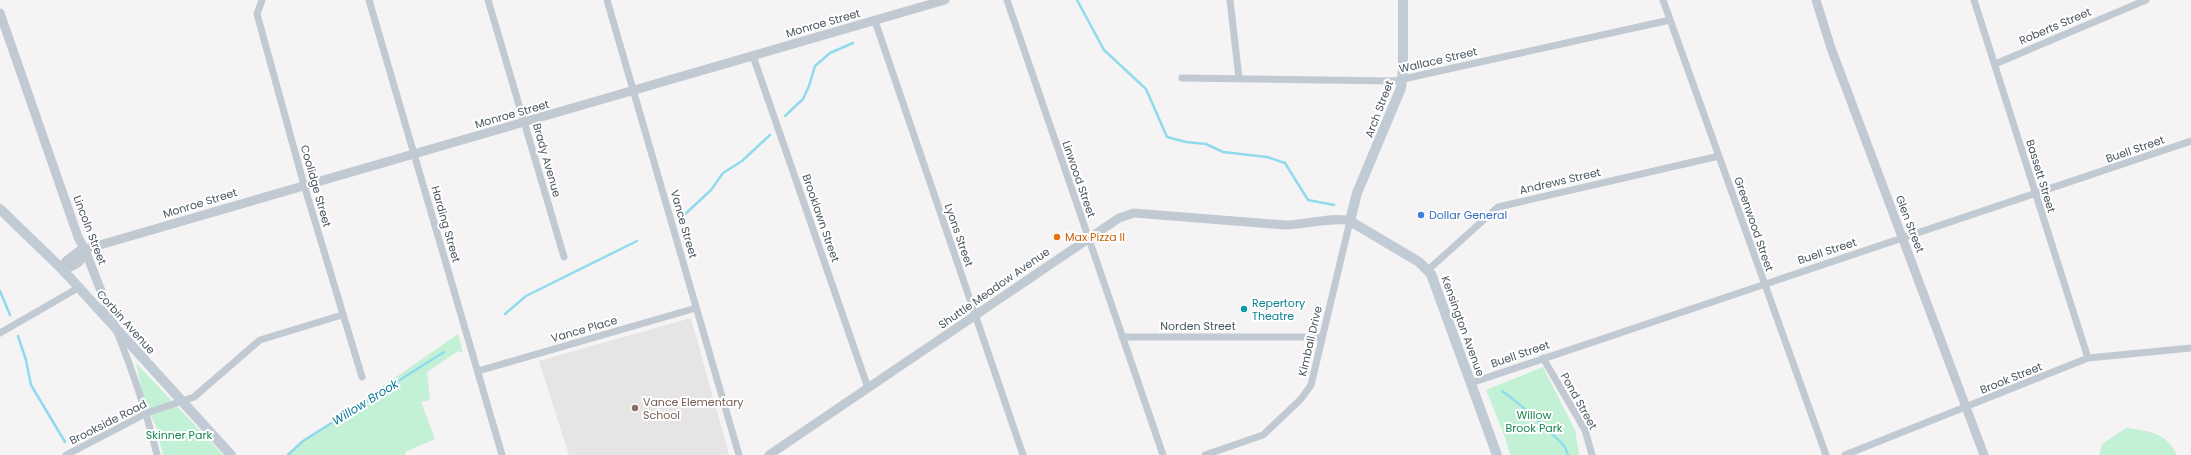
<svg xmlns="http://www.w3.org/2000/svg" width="2191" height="455" viewBox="0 0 2191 455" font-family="Poppins,sans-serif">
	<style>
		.education { fill: #e6e4e5 }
		.green { fill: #c3f1d5 }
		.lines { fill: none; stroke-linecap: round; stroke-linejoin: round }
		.stream { stroke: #90daee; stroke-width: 2.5 }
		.minor { stroke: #c1cad2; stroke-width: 7 }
		.tertiary { stroke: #c1cad2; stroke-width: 9 }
		.secondary { stroke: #c1cbd6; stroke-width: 10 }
		.shop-dot { fill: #3f7fe0; stroke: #fff; stroke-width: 1.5 }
		.food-dot { fill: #e8710a; stroke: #fff; stroke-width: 1.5 }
		.culture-dot { fill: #0f9aa8; stroke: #fff; stroke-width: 1.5 }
		.education-dot { fill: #8d6e63; stroke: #fff; stroke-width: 1.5 }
		.labels { text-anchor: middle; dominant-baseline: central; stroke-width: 4; stroke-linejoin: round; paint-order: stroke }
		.street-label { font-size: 11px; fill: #4a5661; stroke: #fff }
		.shop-label { font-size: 11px; fill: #366cbe; stroke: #fff; text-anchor: start }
		.food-label { font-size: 11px; fill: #c56008; stroke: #fff; text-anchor: start }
		.culture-label { font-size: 11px; fill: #0d838f; stroke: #fff; text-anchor: start }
		.education-label { font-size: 11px; fill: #785e54; stroke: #fff; text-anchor: start }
		.park-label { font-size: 11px; fill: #17864f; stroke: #fff }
		.water-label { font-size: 12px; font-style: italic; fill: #0c7c9b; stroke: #fff }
	</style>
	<rect width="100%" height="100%" fill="#f5f3f3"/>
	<path class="education" d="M691 318 729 455H569L539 361Z"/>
	<path class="green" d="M458 334 463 353 458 351 427 372 430 400 421 402 435 439 405 452 406 455H289L287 453Z
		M136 363 223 455H163L156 426 144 401Z
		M1543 367 1575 430 1579 455H1510L1505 437 1486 390Z
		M2126 428C2149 431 2166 432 2177 455H2099L2102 444Z"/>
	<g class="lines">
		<path class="stream" d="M1077 0 1104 50 1146 89 1167 137 1186 142 1206 144 1223 152 1267 157 1285 163 1308 200 1334 205
			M785 116 803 99 809 86 815 66 830 53 853 43
			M682 217 711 190 723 173 742 161 770 135
			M0 291 10 315
			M505 314 526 296 637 241
			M18 336 26 360 31 385 65 442
			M1502 391C1518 402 1531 414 1544 427 1554 437 1565 442 1568 455
			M288 455 303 441 444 352"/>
		<path class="minor" d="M262 0 257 14 304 185 362 377
			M369 0 502 455
			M488 0 564 257
			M607 0 739 455
			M1007 0 1163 455
			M1230 0 1239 78
			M1663 0 1826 455
			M1974 0 2088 358
			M875 21 1023 455
			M753 56 868 388
			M1995 64 2146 0
			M1182 78 1394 81 1670 20
			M1428 270 1498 207 1719 156
			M117 332C133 372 147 413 157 455
			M0 333 78 288
			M1122 337H1322
			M1543 358 1585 430 1592 455
			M478 371 696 308
			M1471 383 2191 141
			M66 455 147 413 194 397 260 340 342 315
			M1205 455 1263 435 1301 399 1311 385 1350 221
			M1845 455 2088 358 2191 348"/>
		<path class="tertiary" d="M1816 0 1831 48 1984 455
			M0 13 78 237 85 250 114 324
			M85 250C82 263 74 267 62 269L66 261 79 251 945 0
			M769 455 1119 218 1134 213 1285 225C1303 225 1336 216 1350 221"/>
		<path class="secondary" d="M1403 0V70L1401 88 1357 193 1350 221 1419 262 1431 274 1497 455
			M0 209 62 269 231 455"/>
	</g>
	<circle class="shop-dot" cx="1421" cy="215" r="4"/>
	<circle class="food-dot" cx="1057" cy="237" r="4"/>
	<circle class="culture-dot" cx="1244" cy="309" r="4"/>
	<circle class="education-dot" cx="635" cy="408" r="4"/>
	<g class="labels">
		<g class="street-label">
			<text transform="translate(823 23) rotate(-16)">Monroe Street</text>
			<text transform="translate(2055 26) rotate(-23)">Roberts Street</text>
			<text transform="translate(1438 60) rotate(-13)">Wallace Street</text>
			<text transform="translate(1379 109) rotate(-69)">Arch Street</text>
			<text transform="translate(512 114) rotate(-16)">Monroe Street</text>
			<text transform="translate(2135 149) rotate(-19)">Buell Street</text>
			<text transform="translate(547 160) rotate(74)">Brady Avenue</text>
			<text transform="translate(2041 176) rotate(73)">Bassett Street</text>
			<text transform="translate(1079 179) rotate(71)">Linwood Street</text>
			<text transform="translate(1560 181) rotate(-13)">Andrews Street</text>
			<text transform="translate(316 186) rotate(74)">Coolidge Street</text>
			<text transform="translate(200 203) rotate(-17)">Monroe Street</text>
			<text transform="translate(821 218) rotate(71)">Brooklawn Street</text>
			<text transform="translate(446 224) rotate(74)">Harding Street</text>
			<text transform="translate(684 224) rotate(74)">Vance Street</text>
			<text transform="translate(1754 224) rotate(71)">Greenwood Street</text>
			<text transform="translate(1910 224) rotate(69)">Glen Street</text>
			<text transform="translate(90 230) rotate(69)">Lincoln Street</text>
			<text transform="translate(959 235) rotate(71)">Lyons Street</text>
			<text transform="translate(1827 251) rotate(-18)">Buell Street</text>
			<text transform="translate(994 288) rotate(-35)">Shuttle Meadow Avenue</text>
			<text transform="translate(126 322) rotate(48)">Corbin Avenue</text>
			<text x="1198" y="326">Norden Street</text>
			<text transform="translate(1463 326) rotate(70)">Kensington Avenue</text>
			<text transform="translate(584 329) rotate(-16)">Vance Place</text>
			<text transform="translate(1310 341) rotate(-77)">Kimball Drive</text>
			<text transform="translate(1520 354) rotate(-19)">Buell Street</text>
			<text transform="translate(2011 378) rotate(-22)">Brook Street</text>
			<text transform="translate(1579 401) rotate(61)">Pond Street</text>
			<text transform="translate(108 422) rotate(-27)">Brookside Road</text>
		</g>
		<g class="shop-label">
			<text x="1429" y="215">Dollar General</text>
		</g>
		<g class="food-label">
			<text x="1065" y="237">Max Pizza II</text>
		</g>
		<g class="culture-label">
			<text x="1252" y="303">Repertory<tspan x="1252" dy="13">Theatre</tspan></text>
		</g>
		<g class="education-label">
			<text x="643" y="402">Vance Elementary<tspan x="643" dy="13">School</tspan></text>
		</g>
		<g class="park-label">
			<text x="1534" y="415">Willow<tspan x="1534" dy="13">Brook Park</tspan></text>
			<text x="179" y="435">Skinner Park</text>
		</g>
		<g class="water-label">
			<text transform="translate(365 402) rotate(-32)">Willow Brook</text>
		</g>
	</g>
</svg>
